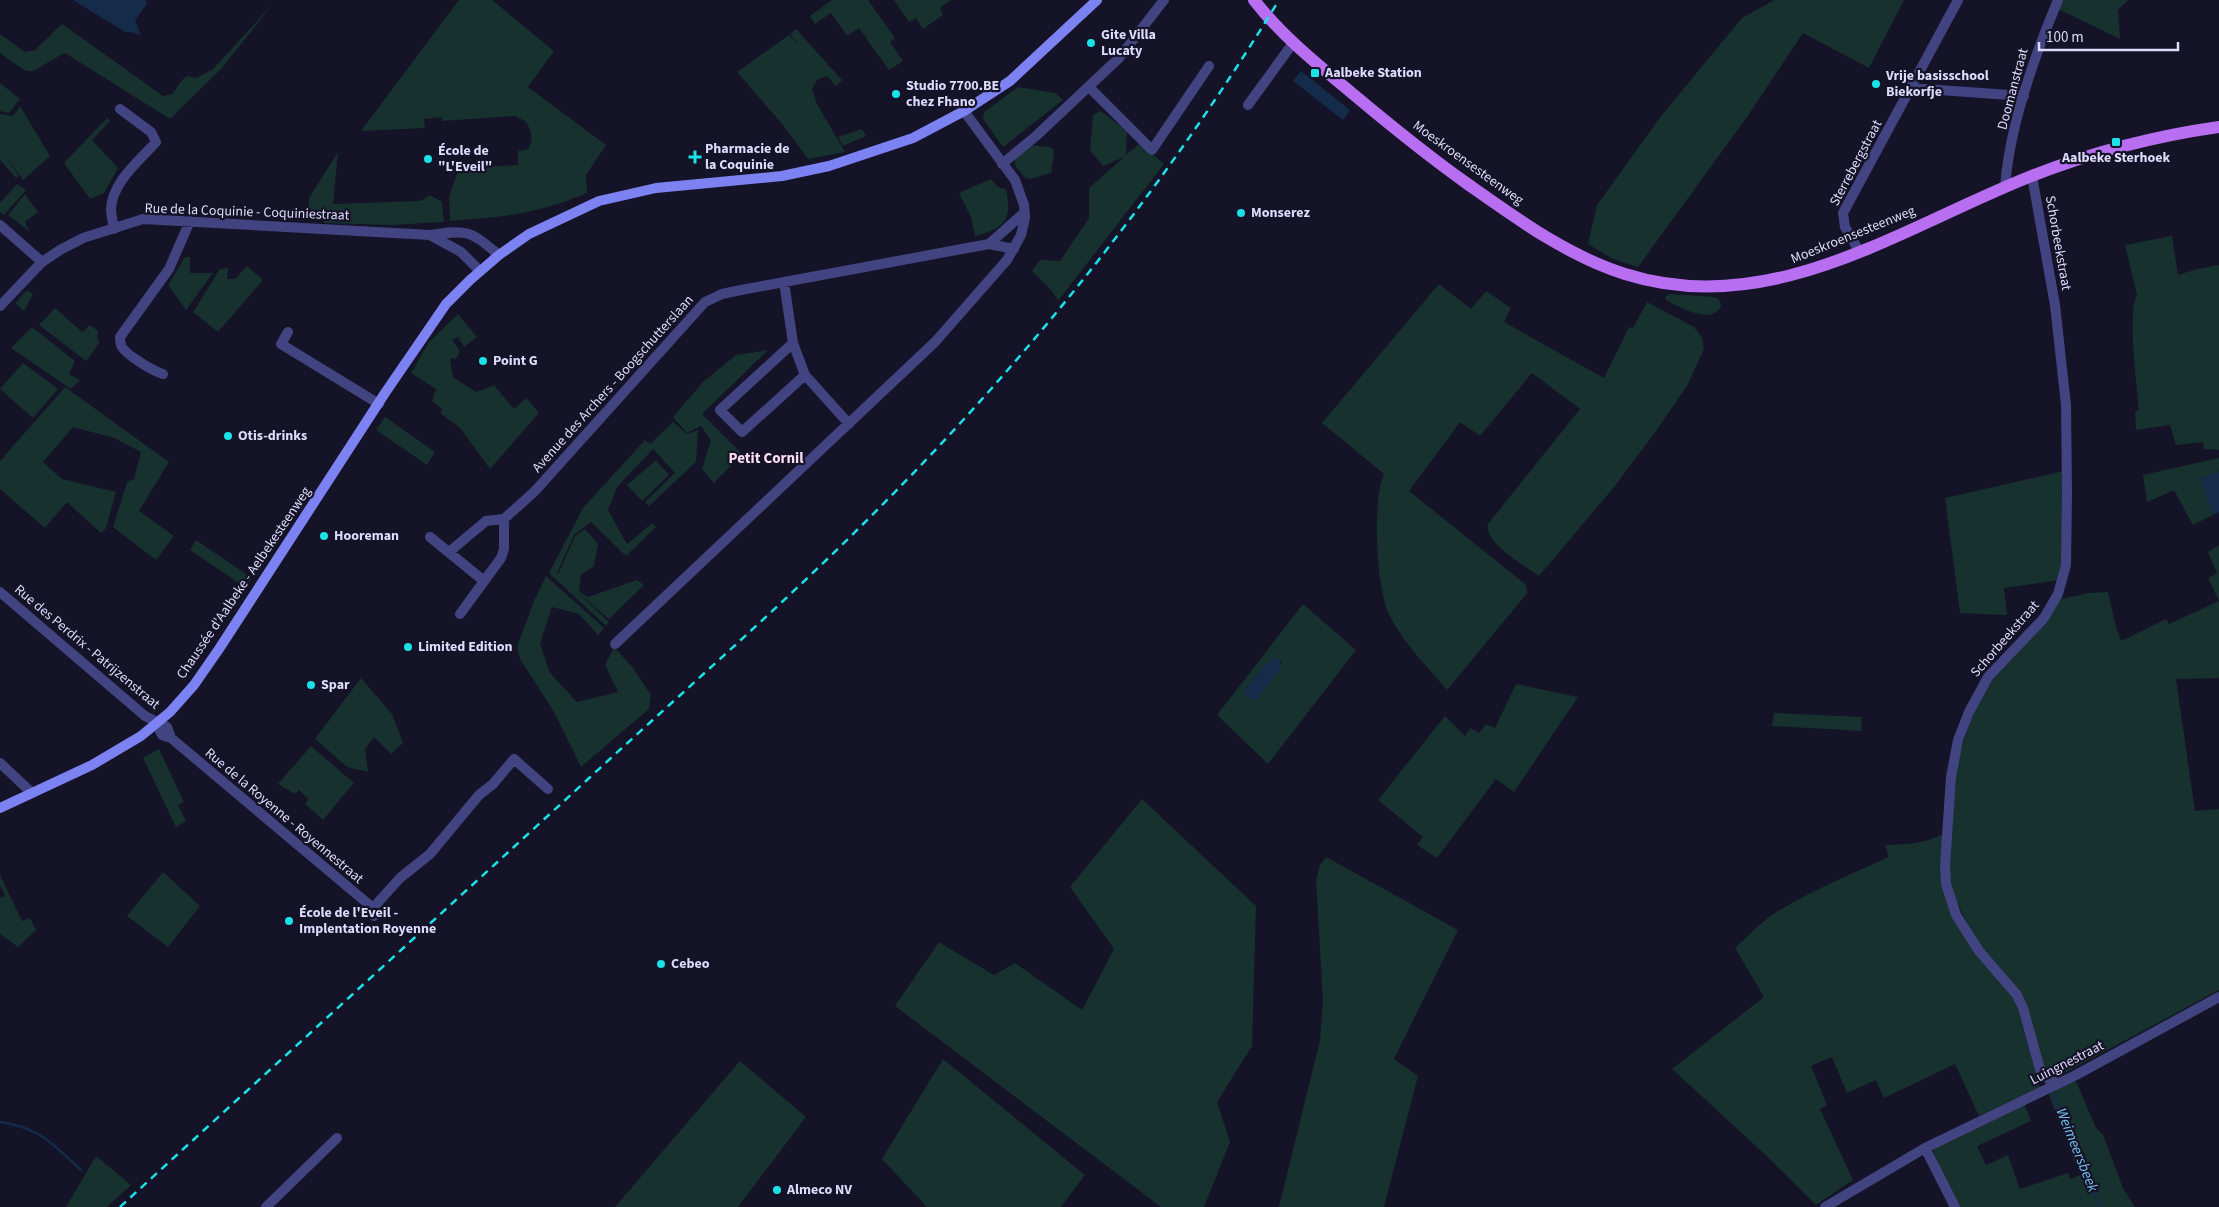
<svg xmlns="http://www.w3.org/2000/svg" width="2219" height="1207" viewBox="0 0 2219 1207" font-family="'Source Sans 3',sans-serif">
	<style>
		.green { fill: #16312e; fill-rule: evenodd }
		.water { fill: #142c4a }
		.lines { fill: none; stroke-linecap: round; stroke-linejoin: round }
		.stream { stroke: #142c4a; stroke-width: 2.5 }
		.street { stroke: #424482; stroke-width: 10 }
		.secondary { stroke: #7d82f2; stroke-width: 10 }
		.primary { stroke: #b76ef1; stroke-width: 12 }
		.rail { stroke: #1be2e9; stroke-width: 2.5; stroke-dasharray: 8 6; stroke-linecap: butt }
		.poi-dot { fill: #1be2e9; stroke: #151327; stroke-width: 2 }
		.labels { text-anchor: middle; dominant-baseline: central; stroke-width: 4.5; stroke-linejoin: round; paint-order: stroke }
		.poi-label { font-size: 14px; font-weight: bold; fill: #dedcfc; stroke: #151327; text-anchor: start }
		.street-label { font-size: 14px; fill: #dedcfc; stroke: #151327 }
		.neighbourhood-label { font-size: 15px; font-weight: bold; fill: #fcdef3; stroke: #151327 }
		.water-label { font-size: 15px; font-style: italic; fill: #75c0f1; stroke: #151327 }
	</style>
	<rect width="100%" height="100%" fill="#151327"/>
	<path class="green" d="M459 0H492L554 51 528 87 606 145 586 175 587 193C538 214 502 217 450 221L449 197 459 168 518 165V151L528 149C534 140 532 130 525 121L515 116 442 121V117L424 119 425 128 361 131Z
		M832 0H868L895 38 890 42 903 61 889 70 859 28 847 36 831 13 815 24 810 16Z
		M894 0H951L940 8 943 15 923 29 916 18 909 22Z
		M1774 0H1904L1869 68 1803 33 1747 117 1638 267 1611 258 1588 244 1597 205 1661 116 1742 18Z
		M2062 0H2128L2118 10 2120 39 2058 9Z
		M273 4 221 69 170 119 65 53C26 71 40 83 0 53V34L25 52 35 50 62 24 163 96 172 94 183 79 188 76 196 78 213 69Z
		M796 29 842 80 836 86 827 76 817 80 812 89 817 104 845 152 808 159 783 125 737 72 789 35 800 47 790 34Z
		M0 83 20 99 9 113 0 111Z
		M1018 87 1055 93 1063 100 1003 147 983 119 984 112Z
		M20 106 50 156 23 180 1 150 19 176 16 178 0 160V114L13 116Z
		M1101 111 1127 131 1126 155 1140 143 1164 164 1058 301 1052 291 1032 271 1040 260 1060 261 1089 218V188L1124 157 1103 166 1090 150 1093 115Z
		M107 118 110 121 92 140 118 168 104 193 90 199 64 163Z
		M862 129 866 136 843 146 838 137Z
		M1030 145 1049 147 1053 149 1054 155 1051 173 1030 179 1025 178 1015 165V160Z
		M338 152 333 204 420 201 430 195 442 202 444 222 391 225 324 223 323 216 308 212 309 198Z
		M991 179 998 187 1006 189C1013 220 1004 228 975 236L971 217 959 193Z
		M17 184 26 190 4 215 0 212V203Z
		M25 194 38 212 25 222 29 231 8 215Z
		M2172 236 2178 275 2197 269 2219 265V450L2204 449 2203 442 2176 445 2170 425 2136 430 2135 411H2139C2137 390 2127 308 2137 295L2125 245Z
		M185 257H190V273H213L186 310 168 285Z
		M247 266 263 280 218 332 193 312 220 269 228 268 227 279H235Z
		M1439 284 1471 309 1486 291 1511 308 1504 322 1604 378 1629 327 1633 328 1647 302 1694 327 1702 338 1704 349 1687 386 1656 431 1615 486 1539 576C1525 566 1483 542 1488 524L1580 409 1532 373 1480 436 1460 422 1409 491 1525 584 1528 592 1447 690C1427 666 1402 642 1389 614 1376 587 1372 500 1384 474L1322 423Z
		M27 290 33 294 24 311 15 303Z
		M1669 294 1716 297 1720 301 1721 306C1712 326 1680 307 1667 301L1665 297Z
		M55 308 82 332 90 325 98 331 97 338 100 342 86 361 39 325Z
		M458 314 477 337 464 347 458 337 452 340 460 351 456 359 450 358 453 377 476 392 494 385 514 409 526 398 539 413 490 469 460 428 440 413 442 409 432 401 436 389 411 373 429 342Z
		M32 327 75 361 69 374 80 380 71 389 11 348Z
		M768 350 702 414 742 454 714 483 702 469 711 440 701 426 687 433 673 417 703 382 736 355Z
		M23 363 58 389 33 418 0 389Z
		M65 387 169 462 139 511 174 536 156 560 113 527 127 482 134 479 141 452 114 438 73 427 43 462 62 479 116 492 106 528 101 533 67 502 45 528 0 489V461Z
		M385 417 435 452 427 465 376 430Z
		M673 422 687 434 698 430 696 462 649 506 645 502 675 473 653 449 617 487 608 510 627 544 652 523 656 527 626 556 591 522 574 535 557 573 558 574 575 536 585 529 598 544 594 566 581 575 579 591 588 597 637 580 644 585 609 619 576 591 609 622 606 626 549 573 583 508 645 440 650 444Z
		M2219 458V471L2200 479 2213 515 2193 525 2174 490 2147 502 2143 475Z
		M656 460 669 475 642 501 627 485Z
		M2064 471 2063 562 2059 580 2004 588 2007 615 1960 613 1945 498Z
		M196 540 252 578 246 588 190 550Z
		M2219 545V678L2176 679 2195 811 2219 809V990L2061 1075 2056 1077 2045 1073 2031 1020 1977 941 1954 898 1950 880V857L1953 797 1959 754 1979 699 1998 673 2046 622 2061 599 2089 593 2108 592 2116 627 2121 641 2166 619 2169 624 2219 601 2208 578 2217 573 2208 552Z
		M546 576 604 628 598 635 579 614 552 607 540 644 550 673 577 702 618 692 605 665 614 647 633 668 651 695 649 709 581 767 554 712 520 659 517 647 534 601Z
		M1303 604 1356 650 1268 764 1217 715ZM1275 657 1282 663 1244 691 1264 666Z
		M361 678 392 714 403 743 391 754 374 737 365 749 368 772 347 767 315 739Z
		M1516 684 1578 697 1514 792 1496 779 1437 858 1417 845 1423 837 1378 800 1445 716 1465 736 1470 728 1479 733 1486 724 1495 728Z
		M1774 713 1862 717 1861 731 1772 726Z
		M311 746 354 783 323 820 305 804 308 799 299 790 295 794 278 784Z
		M159 749 184 802 178 805 186 821 176 827 143 758Z
		M1142 799 1256 906 1252 1046 1217 1102 1230 1142 1204 1207H1161L895 1006 939 942 994 975 1015 963 1082 1010 1114 949 1070 887Z
		M1943 834 1944 891 2015 999 2040 1087 1979 1116 1955 1064 1884 1098 1876 1080 1847 1093 1832 1057 1811 1066 1827 1105 1820 1109 1853 1180 1816 1205 1770 1159 1672 1069 1764 997 1735 948C1747 937 1759 924 1772 915 1809 891 1850 875 1889 857L1885 845C1905 844 1926 844 1943 834Z
		M1326 857 1458 930 1394 1059 1418 1076 1384 1207H1279L1320 1040 1323 1000 1316 881 1319 867Z
		M163 872 200 906 168 947 127 916Z
		M0 875 22 921 30 918 36 930 18 947 0 934V898L5 896 0 885Z
		M943 1059 1085 1175 1061 1207H927L882 1159Z
		M740 1061 806 1117 738 1207H615Z
		M2075 1079 2096 1128 2103 1135 2123 1188 2135 1207H1958L1934 1155 1933 1149 2024 1104 2031 1121 1977 1146 1986 1165 2008 1155 2020 1189 2068 1173 2070 1179 2083 1174 2079 1165 2076 1166 2048 1092Z
		M96 1156 131 1185 107 1207H66Z"/>
	<path class="water" d="M73 0H146L147 3 135 21 141 35 131 32H125Z
		M1301 71 1350 110 1343 120 1293 81Z
		M2219 471V512L2213 515 2200 479Z
		M1275 657 1280 660 1281 668 1257 699 1252 700 1244 694V691L1264 666Z"/>
	<g class="lines">
		<path class="stream" d="M2054 1093 2090 1186 2101 1207
			M0 1122C41 1128 52 1144 81 1170"/>
		<path class="street" d="M1089 87 1152 150 1209 66
			M1911 88 2024 96
			M1248 105 1293 43
			M1002 164 1036 136 1119 58 1164 0
			M2032 176 2055 305 2066 405 2067 493 2066 565 2058 594 2044 618 1988 677 1969 712 1958 740 1951 777 1945 866 1946 884 1956 915 1979 951 2017 995 2023 1008 2041 1073 2051 1081 2059 1083
			M2005 188C2009 126 2034 57 2058 0
			M0 225 42 262
			M114 229C113 222 111 215 111 209 112 182 140 160 156 142L151 132 120 109
			M430 235 461 252 480 271
			M989 244 1025 212
			M1859 251 1845 227 1843 213 1958 0
			M784 282 793 343 720 410 742 432 805 375 793 343
			M0 306 42 262 60 250 83 238 143 219 430 235C469 229 470 231 499 255
			M288 332 281 344 379 404
			M163 374C153 371 124 354 121 345 120 342 120 339 120 337L169 269 190 221
			M805 375 849 424
			M430 537 484 581
			M449 552 486 521 504 519 535 491 705 302 722 294 741 290 989 244 1014 249
			M0 592 145 716 167 727 171 738
			M460 614 501 558 504 549V519
			M615 644 935 342 1007 260 1021 235 1025 218 1024 205 1015 180 964 111
			M156 723 162 735 171 738 373 908 374 916
			M0 763 32 793
			M373 908 400 878 430 854 479 795 493 784 514 759 548 789
			M1925 1148 1955 1207
			M266 1207 337 1138
			M1825 1207 1925 1148 2076 1075 2219 997"/>
		<path class="secondary" d="M0 808 92 765 141 736 170 712 194 685 219 649 385 393 446 304 470 280 499 255 529 234 599 201 656 188 782 176 829 166 913 138 964 111 1010 81 1097 0"/>
		<path class="primary" d="M1254 0C1282 36 1317 64 1353 94 1390 125 1428 156 1469 185 1517 219 1568 256 1625 274 1770 320 1899 229 2029 177 2090 153 2155 136 2219 127"/>
		<path class="rail" d="M120 1207C276 1064 432 922 587 780 689 686 793 596 890 497 1038 347 1169 180 1279 0"/>
	</g>
	<g class="poi-dot">
		<circle cx="1091" cy="43" r="5"/>
		<rect x="1310" y="68" width="10" height="10" rx="2.5"/>
		<circle cx="1876" cy="84" r="5"/>
		<circle cx="896" cy="94" r="5"/>
		<rect x="2111" y="137" width="10" height="10" rx="2.5"/>
		<path d="M692.5 149.5h5v5h5v5h-5v5h-5v-5h-5v-5h5z"/>
		<circle cx="428" cy="159" r="5"/>
		<circle cx="1241" cy="213" r="5"/>
		<circle cx="483" cy="361" r="5"/>
		<circle cx="228" cy="436" r="5"/>
		<circle cx="324" cy="536" r="5"/>
		<circle cx="408" cy="647" r="5"/>
		<circle cx="311" cy="685" r="5"/>
		<circle cx="289" cy="921" r="5"/>
		<circle cx="661" cy="964" r="5"/>
		<circle cx="777" cy="1190" r="5"/>
	</g>
	<g class="labels">
		<g class="poi-label">
			<text x="1101" y="35">Gite Villa<tspan x="1101" dy="16">Lucaty</tspan></text>
			<text x="1325" y="73">Aalbeke Station</text>
			<text x="1886" y="76">Vrije basisschool<tspan x="1886" dy="16">Biekorfje</tspan></text>
			<text x="906" y="86">Studio 7700.BE<tspan x="906" dy="16">chez Fhano</tspan></text>
			<text x="705" y="149">Pharmacie de<tspan x="705" dy="16">la Coquinie</tspan></text>
			<text x="438" y="151">École de<tspan x="438" dy="16">"L'Eveil"</tspan></text>
			<text x="2116" y="158" text-anchor="middle">Aalbeke Sterhoek</text>
			<text x="1251" y="213">Monserez</text>
			<text x="493" y="361">Point G</text>
			<text x="238" y="436">Otis-drinks</text>
			<text x="334" y="536">Hooreman</text>
			<text x="418" y="647">Limited Edition</text>
			<text x="321" y="685">Spar</text>
			<text x="299" y="913">École de l'Eveil -<tspan x="299" dy="16">Implentation Royenne</tspan></text>
			<text x="671" y="964">Cebeo</text>
			<text x="787" y="1190">Almeco NV</text>
		</g>
		<g class="street-label">
			<text transform="translate(2013 89) rotate(-75)">Doomanstraat</text>
			<text transform="translate(1468 163) rotate(36)">Moeskroensesteenweg</text>
			<text transform="translate(1856 163) rotate(-62)">Sterrebergstraat</text>
			<text transform="translate(247 212) rotate(2)">Rue de la Coquinie - Coquiniestraat</text>
			<text transform="translate(1853 235) rotate(-22)">Moeskroensesteenweg</text>
			<text transform="translate(2058 243) rotate(80)">Schorbeekstraat</text>
			<text transform="translate(613 384) rotate(-48)">Avenue des Archers - Boogschutterslaan</text>
			<text transform="translate(244 583) rotate(-56)">Chaussée d'Aalbeke - Aelbekesteenweg</text>
			<text transform="translate(2005 639) rotate(-49)">Schorbeekstraat</text>
			<text transform="translate(87 647) rotate(40)">Rue des Perdrix - Patrijzenstraat</text>
			<text transform="translate(284 816) rotate(40)">Rue de la Royenne - Royennestraat</text>
			<text transform="translate(2067 1063) rotate(-27)">Luingnestraat</text>
		</g>
		<g class="neighbourhood-label">
			<text x="766" y="458">Petit Cornil</text>
		</g>
		<g class="water-label">
			<text transform="translate(2077 1150) rotate(68)">Weimeersbeek</text>
		</g>
	</g>
	<path d="M2039 42v8h139v-8" fill="none" stroke="#dedcfc" stroke-width="2.5"/>
	<text x="2046" y="42" font-size="15" fill="#dedcfc" stroke="#151327" stroke-width="4" paint-order="stroke">100 m</text>
</svg>
